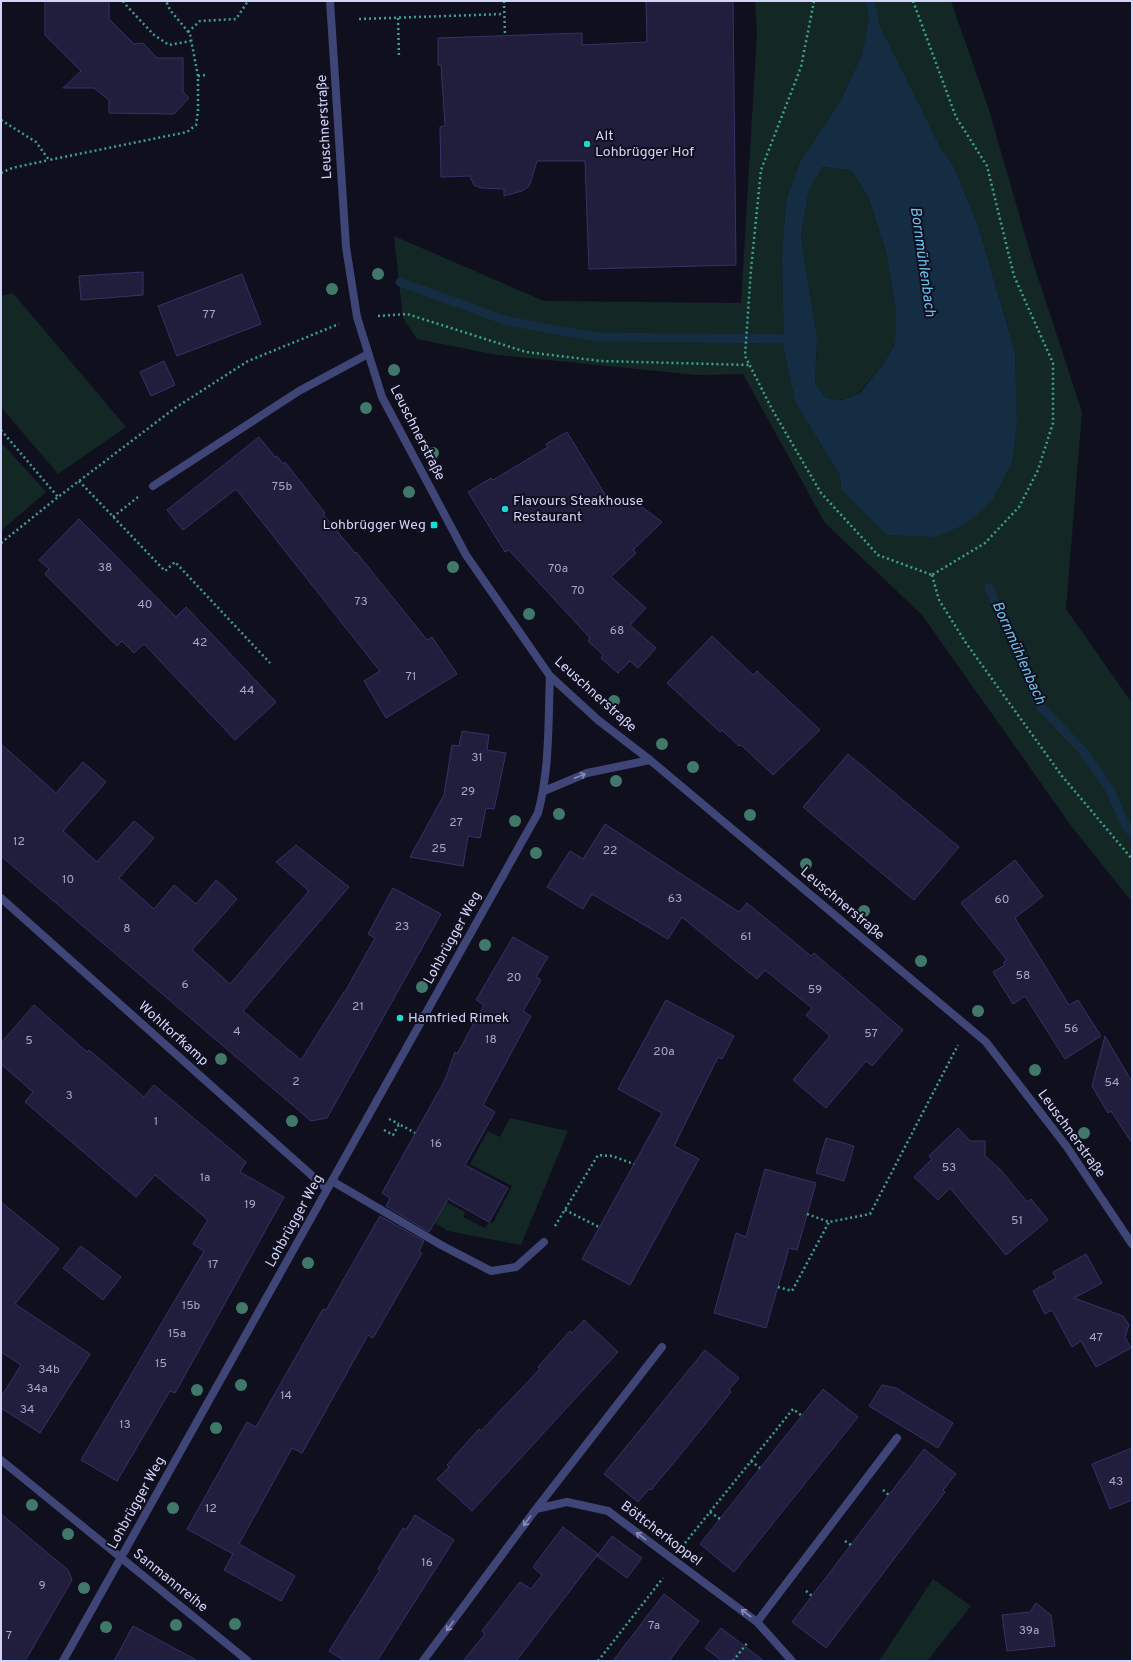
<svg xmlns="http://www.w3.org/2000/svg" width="1133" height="1662" viewBox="0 0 1133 1662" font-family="Overpass,sans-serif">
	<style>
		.green { fill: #132724; fill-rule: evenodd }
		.water { fill: #152d42; fill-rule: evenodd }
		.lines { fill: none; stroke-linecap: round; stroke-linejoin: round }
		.stream { stroke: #152d42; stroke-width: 9 }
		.building { fill: #201d3d; stroke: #363266 }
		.path { stroke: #3da28f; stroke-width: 2.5; stroke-dasharray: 2 3; stroke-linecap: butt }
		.lane { stroke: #404577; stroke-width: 8 }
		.street { stroke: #404577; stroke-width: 8 }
		.tree { fill: #407969 }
		.oneway { stroke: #898cb8 }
		.poi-dot { fill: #1cdbd4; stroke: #100f1e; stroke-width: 1.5 }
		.labels { text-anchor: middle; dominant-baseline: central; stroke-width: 4; stroke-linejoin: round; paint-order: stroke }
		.number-label { font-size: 12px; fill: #a6a6ca }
		.street-label { font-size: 14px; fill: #d2d3f9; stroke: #100f1e }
		.poi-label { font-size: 14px; fill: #d2d3f9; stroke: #100f1e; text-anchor: start }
		.water-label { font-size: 15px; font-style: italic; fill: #6dc2ec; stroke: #100f1e }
	</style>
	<rect width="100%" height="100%" fill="#100f1e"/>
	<path class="green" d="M755 1H951L989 110 1032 259 1082 412 1066 609 1132 703V902L1072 827 922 615 825 523 743 374 697 375 497 355 417 339 403 318 394 236 544 301 741 303 757 33ZM871 9 941 149 953 165 977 222 1015 352 1017 421 1013 460 841 489 840 476 795 402 784 350 782 257 786 200 800 162 841 100 862 54Z
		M821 167 851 170 868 196 886 252 896 311 895 344 883 364 859 393 842 400 826 398 815 384 817 338 801 236 809 190Z
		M13 293 126 427 58 474 1 407V296Z
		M1 442 46 492 1 531Z
		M510 1118 568 1131 521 1245 448 1231 435 1223 446 1202 465 1212 463 1217 485 1228 489 1222 493 1223 512 1186 470 1164 488 1131 500 1137Z
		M933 1579 971 1606 927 1661H879Z"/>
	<path class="water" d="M871 8 941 149 953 165 977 222 1015 352 1017 421 1013 460 992 501 966 524 935 537 888 535 871 520 841 489 840 476 795 402 784 350 782 257 786 200 800 162 841 100 862 54ZM822 167 851 170 868 196 886 252 896 311 895 344 883 364 860 393 842 400 826 398 815 384 817 338 801 236 809 190Z"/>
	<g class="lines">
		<path class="stream" d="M870 1 874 19
			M400 282 507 321 596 337 785 339
			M989 588 1039 705 1083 751 1109 788 1125 824 1132 833"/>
	</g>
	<path class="building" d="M45 1H109V19L134 44 143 43 157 58H183V92L189 98 174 114 109 113V100L94 88H63L81 71 45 35Z
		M646 1H733L736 265 589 269 585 161H537L530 184 528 187 522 191 504 196V189L481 188 474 185 470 176 441 177 440 127 445 126 441 65H438V38L582 33V45L647 42Z
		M143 272V295L81 300 79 276Z
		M242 274 261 324 177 356 158 306Z
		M164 361 175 385 151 396 140 372Z
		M567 432 612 506 620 499 627 507 634 501 662 522 633 550 636 553 611 577 646 608 630 625 656 648 638 668 630 661 618 673 601 658 603 655 588 641 590 638 509 550 505 552 468 492 491 478 493 480 548 447 546 444Z
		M259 437 275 457 277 456 283 464 285 462 325 513 323 514 355 553 356 552 427 640 432 637 457 674 386 718 364 681 380 671 236 489 183 530 167 510Z
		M79 519 176 617 186 607 276 702 235 740 144 644 134 653 122 641 117 646 45 574 49 569 39 560Z
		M712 636 753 675 757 671 820 730 773 775 741 745 739 746 722 730 720 732 667 683Z
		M462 731 489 735 487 750 506 753 494 809 486 808 480 838 468 836 463 866 410 857 444 795 452 745 459 746Z
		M1 744 56 793 83 762 106 782 63 831 97 862 134 821 154 838 119 878 154 909 174 885 196 904 216 880 237 899 192 950 230 984 309 891 276 862 296 845 349 887 243 1011 301 1060 344 992H345L375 938 368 934 393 888 441 914 327 1118 311 1121 1 856Z
		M848 754 959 847 914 900 803 807Z
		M605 824 739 912 747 903 811 956 814 953 903 1030 872 1066 866 1061 826 1108 793 1080 830 1036 806 1015 812 1008 765 970 757 979 682 917 668 939 592 894 583 909 547 887 570 851 583 859Z
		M1015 860 1043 896 1015 918 1069 1005 1078 1000 1101 1036 1065 1059 1025 996 1013 1004 993 972 1005 965 1003 963 1007 960 961 903Z
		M513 937 548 957 536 977 541 980 523 1011 531 1016 483 1105 495 1112 465 1165 508 1188 489 1222 448 1199 429 1232 386 1206 390 1198 382 1193 445 1080 455 1052 457 1054 484 1005 476 1000Z
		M666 1000 734 1036 722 1059 718 1057 674 1146 699 1159 630 1285 582 1259 662 1113 618 1089Z
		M34 1005 87 1052 89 1050 144 1097 154 1085 246 1162 240 1172 284 1197 175 1393 170 1391 117 1481 81 1460 204 1251 193 1244 208 1220 155 1175 136 1197 25 1102 33 1092 1 1064V1043Z
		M1105 1036 1132 1082V1143L1111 1111 1108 1113 1092 1086Z
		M958 1128 970 1141H985V1156L1000 1169 1027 1202 1031 1199 1048 1220 1006 1255 950 1188 938 1200 914 1177 932 1159 929 1156Z
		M826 1138 854 1146 844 1181 816 1173Z
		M765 1169 816 1183 797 1250 789 1248 766 1328 714 1313 736 1233 746 1237Z
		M1 1202 59 1249 15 1304 90 1354 40 1433 1 1408V1397L21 1365 1 1352Z
		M380 1216 424 1241 419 1251 422 1253 373 1338 368 1335 302 1453 292 1448 239 1544 295 1576 281 1601 224 1570 233 1554 187 1529 247 1422 256 1427 323 1309 326 1310Z
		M81 1246 121 1277 103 1300 63 1268Z
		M1086 1254 1102 1283 1074 1298 1123 1316 1129 1325 1125 1337 1131 1348 1096 1367 1081 1341 1072 1347 1052 1310 1045 1314 1033 1291 1040 1287 1039 1286 1041 1287 1056 1278 1053 1272Z
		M584 1320 618 1352 472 1511 437 1479 449 1467 447 1465 479 1429 481 1431 540 1369 538 1367 570 1331 572 1333Z
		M705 1350 739 1378 729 1390 731 1392 681 1454 651 1490 649 1489 638 1502 604 1474Z
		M882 1385 896 1388 953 1423 938 1448 869 1406Z
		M823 1389 858 1417 734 1572 700 1544Z
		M1132 1448V1500L1110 1509 1092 1464Z
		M924 1449 956 1474 943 1490 945 1492 826 1648 792 1622Z
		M1 1514 68 1570 72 1580 25 1661H1Z
		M415 1515 454 1540 377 1661H345L329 1651 380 1570 378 1569 403 1528 406 1530Z
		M563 1527 598 1554 516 1661H463L485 1634 482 1631 520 1582 531 1589 542 1575 533 1567Z
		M612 1536 642 1558 627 1578 597 1556Z
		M664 1594 699 1621 669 1661H613Z
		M1036 1603 1051 1615 1055 1646 1007 1651 1002 1615 1030 1612Z
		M133 1626 198 1661H114Z
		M721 1628 764 1661H722L705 1648Z"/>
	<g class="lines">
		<path class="path" d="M123 1 124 3 154 35 169 45 191 41
			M504 1 505 35
			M814 1 801 67 761 170 751 269 745 356 773 411 821 493 878 555 932 575
			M913 1 956 117 987 166 1014 276 1053 363V423L1038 470 1019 507 985 543 932 575
			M398 18 399 58
			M359 19 504 14
			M188 32 200 21 236 19 248 1
			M198 76 205 75
			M1 120 36 142 49 160 187 132 196 125 198 111V76L190 34 170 10 166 1
			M1 173 12 168 49 160
			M378 316 407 314 526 352 601 361 749 365
			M1 430 58 497
			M79 481 165 571 175 562 270 663
			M113 517 138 497
			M1 543 58 497 175 408 248 361 339 324
			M932 575 939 600 966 643 1062 776 1132 859
			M389 1119 399 1124
			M384 1130 393 1135 399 1124 415 1133
			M565 1210 599 1227
			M807 1214 829 1222 870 1214 958 1045
			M555 1226 598 1155 612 1156 634 1164
			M778 1287 792 1291 829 1222
			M751 1461 760 1468
			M883 1490 889 1495
			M710 1512 720 1519
			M845 1541 851 1545
			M685 1543 793 1409 802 1416
			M806 1591 812 1596
			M598 1661 663 1578
			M733 1661 748 1642"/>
		<path class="lane" d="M153 486 299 391 368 354
			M332 1181 441 1245 491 1271 516 1267 544 1242"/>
		<path class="street" d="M330 1 346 247 357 317 382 397 466 555 550 676 598 720 650 760 986 1042 1067 1147 1132 1244
			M544 791 587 773 650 760
			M1 898 327 1189
			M1 1460 248 1661
			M536 1509 662 1347
			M757 1622 897 1438
			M63 1661 538 813C550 768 548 722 550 676
			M423 1661 536 1509 567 1502 608 1511 757 1622 792 1661"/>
	</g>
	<g class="tree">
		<circle cx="378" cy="274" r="6"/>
		<circle cx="332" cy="289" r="6"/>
		<circle cx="394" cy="370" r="6"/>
		<circle cx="366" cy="408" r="6"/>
		<circle cx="433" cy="453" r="6"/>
		<circle cx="409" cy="492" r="6"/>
		<circle cx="453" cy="567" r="6"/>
		<circle cx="529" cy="614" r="6"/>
		<circle cx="614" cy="701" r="6"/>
		<circle cx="662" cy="744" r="6"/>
		<circle cx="693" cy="767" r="6"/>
		<circle cx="616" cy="781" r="6"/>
		<circle cx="559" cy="814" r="6"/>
		<circle cx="750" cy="815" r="6"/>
		<circle cx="515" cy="821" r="6"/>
		<circle cx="536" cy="853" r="6"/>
		<circle cx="806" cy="864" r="6"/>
		<circle cx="864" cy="911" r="6"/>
		<circle cx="485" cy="945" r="6"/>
		<circle cx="921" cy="961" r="6"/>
		<circle cx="422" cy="987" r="6"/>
		<circle cx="978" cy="1011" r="6"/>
		<circle cx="221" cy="1059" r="6"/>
		<circle cx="1035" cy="1070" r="6"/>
		<circle cx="292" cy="1121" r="6"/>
		<circle cx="1084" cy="1133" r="6"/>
		<circle cx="308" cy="1263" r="6"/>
		<circle cx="242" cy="1308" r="6"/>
		<circle cx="241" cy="1385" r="6"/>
		<circle cx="197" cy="1390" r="6"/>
		<circle cx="216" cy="1428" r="6"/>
		<circle cx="151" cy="1473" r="6"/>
		<circle cx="32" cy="1505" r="6"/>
		<circle cx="173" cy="1508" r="6"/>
		<circle cx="68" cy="1534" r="6"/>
		<circle cx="84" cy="1588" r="6"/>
		<circle cx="235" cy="1624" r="6"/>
		<circle cx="176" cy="1625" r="6"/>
		<circle cx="106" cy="1627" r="6"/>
	</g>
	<defs><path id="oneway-shaft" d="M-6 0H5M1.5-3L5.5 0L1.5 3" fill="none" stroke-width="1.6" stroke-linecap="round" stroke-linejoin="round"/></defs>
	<g class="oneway">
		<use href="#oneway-shaft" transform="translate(580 776) rotate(-22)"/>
		<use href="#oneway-shaft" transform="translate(527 1521) rotate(126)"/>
		<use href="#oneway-shaft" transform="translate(641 1536) rotate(-143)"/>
		<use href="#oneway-shaft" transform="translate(746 1613) rotate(-143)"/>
		<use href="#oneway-shaft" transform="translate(450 1626) rotate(126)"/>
	</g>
	<g class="poi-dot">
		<circle cx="587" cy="144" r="4"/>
		<circle cx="505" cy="509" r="4"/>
		<rect x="430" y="521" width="8" height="8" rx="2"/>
		<circle cx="400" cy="1018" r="4"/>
	</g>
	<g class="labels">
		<g class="number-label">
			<text x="209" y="315">77</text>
			<text x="282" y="487">75b</text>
			<text x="105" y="568">38</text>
			<text x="558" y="569">70a</text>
			<text x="578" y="591">70</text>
			<text x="361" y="602">73</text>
			<text x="145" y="605">40</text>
			<text x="617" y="631">68</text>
			<text x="200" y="643">42</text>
			<text x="411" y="677">71</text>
			<text x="247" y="691">44</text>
			<text x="477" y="758">31</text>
			<text x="468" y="792">29</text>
			<text x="456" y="823">27</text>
			<text x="19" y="842">12</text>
			<text x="439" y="849">25</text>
			<text x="610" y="851">22</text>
			<text x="68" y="880">10</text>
			<text x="675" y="899">63</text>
			<text x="1002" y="900">60</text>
			<text x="402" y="927">23</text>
			<text x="127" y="929">8</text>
			<text x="746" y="937">61</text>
			<text x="1023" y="976">58</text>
			<text x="514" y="978">20</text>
			<text x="185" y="985">6</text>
			<text x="815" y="990">59</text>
			<text x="358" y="1007">21</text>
			<text x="1071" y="1029">56</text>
			<text x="237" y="1032">4</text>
			<text x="871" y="1034">57</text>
			<text x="491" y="1040">18</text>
			<text x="29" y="1041">5</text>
			<text x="664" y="1052">20a</text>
			<text x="296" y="1082">2</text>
			<text x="1112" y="1083">54</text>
			<text x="69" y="1096">3</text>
			<text x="156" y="1122">1</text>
			<text x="436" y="1144">16</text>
			<text x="949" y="1168">53</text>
			<text x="205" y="1178">1a</text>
			<text x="250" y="1205">19</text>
			<text x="1017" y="1221">51</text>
			<text x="213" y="1265">17</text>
			<text x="191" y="1306">15b</text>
			<text x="177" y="1334">15a</text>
			<text x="1096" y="1338">47</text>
			<text x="161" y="1364">15</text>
			<text x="49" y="1370">34b</text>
			<text x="37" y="1389">34a</text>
			<text x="286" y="1396">14</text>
			<text x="27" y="1410">34</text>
			<text x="125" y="1425">13</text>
			<text x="1116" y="1482">43</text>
			<text x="211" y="1509">12</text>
			<text x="427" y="1563">16</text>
			<text x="42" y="1586">9</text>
			<text x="654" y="1626">7a</text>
			<text x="1029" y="1631">39a</text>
			<text x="9" y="1636">7</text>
		</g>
		<g class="street-label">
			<text transform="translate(325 127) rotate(-93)">Leuschnerstraße</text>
			<text transform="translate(417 433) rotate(63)">Leuschnerstraße</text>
			<text transform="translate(595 695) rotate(42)">Leuschnerstraße</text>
			<text transform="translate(842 904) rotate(40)">Leuschnerstraße</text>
			<text transform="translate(453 938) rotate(-61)">Lohbrügger Weg</text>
			<text transform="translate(173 1034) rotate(42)">Wohltorfkamp</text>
			<text transform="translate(1071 1134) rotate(54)">Leuschnerstraße</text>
			<text transform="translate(295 1221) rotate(-61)">Lohbrügger Weg</text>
			<text transform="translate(137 1503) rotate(-61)">Lohbrügger Weg</text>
			<text transform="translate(661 1534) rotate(37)">Böttcherkoppel</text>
			<text transform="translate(170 1581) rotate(39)">Sanmannreihe</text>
		</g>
		<g class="poi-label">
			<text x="595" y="136">Alt<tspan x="595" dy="16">Lohbrügger Hof</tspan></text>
			<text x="513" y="501">Flavours Steakhouse<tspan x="513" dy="16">Restaurant</tspan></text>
			<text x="426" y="525" text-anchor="end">Lohbrügger Weg</text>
			<text x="408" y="1018">Hamfried Rimek</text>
		</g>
		<g class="water-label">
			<text transform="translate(922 262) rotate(82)">Bornmühlenbach</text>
			<text transform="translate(1018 653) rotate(66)">Bornmühlenbach</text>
		</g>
	</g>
	<rect width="1133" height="1662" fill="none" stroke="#d2d3f9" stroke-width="4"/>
</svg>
